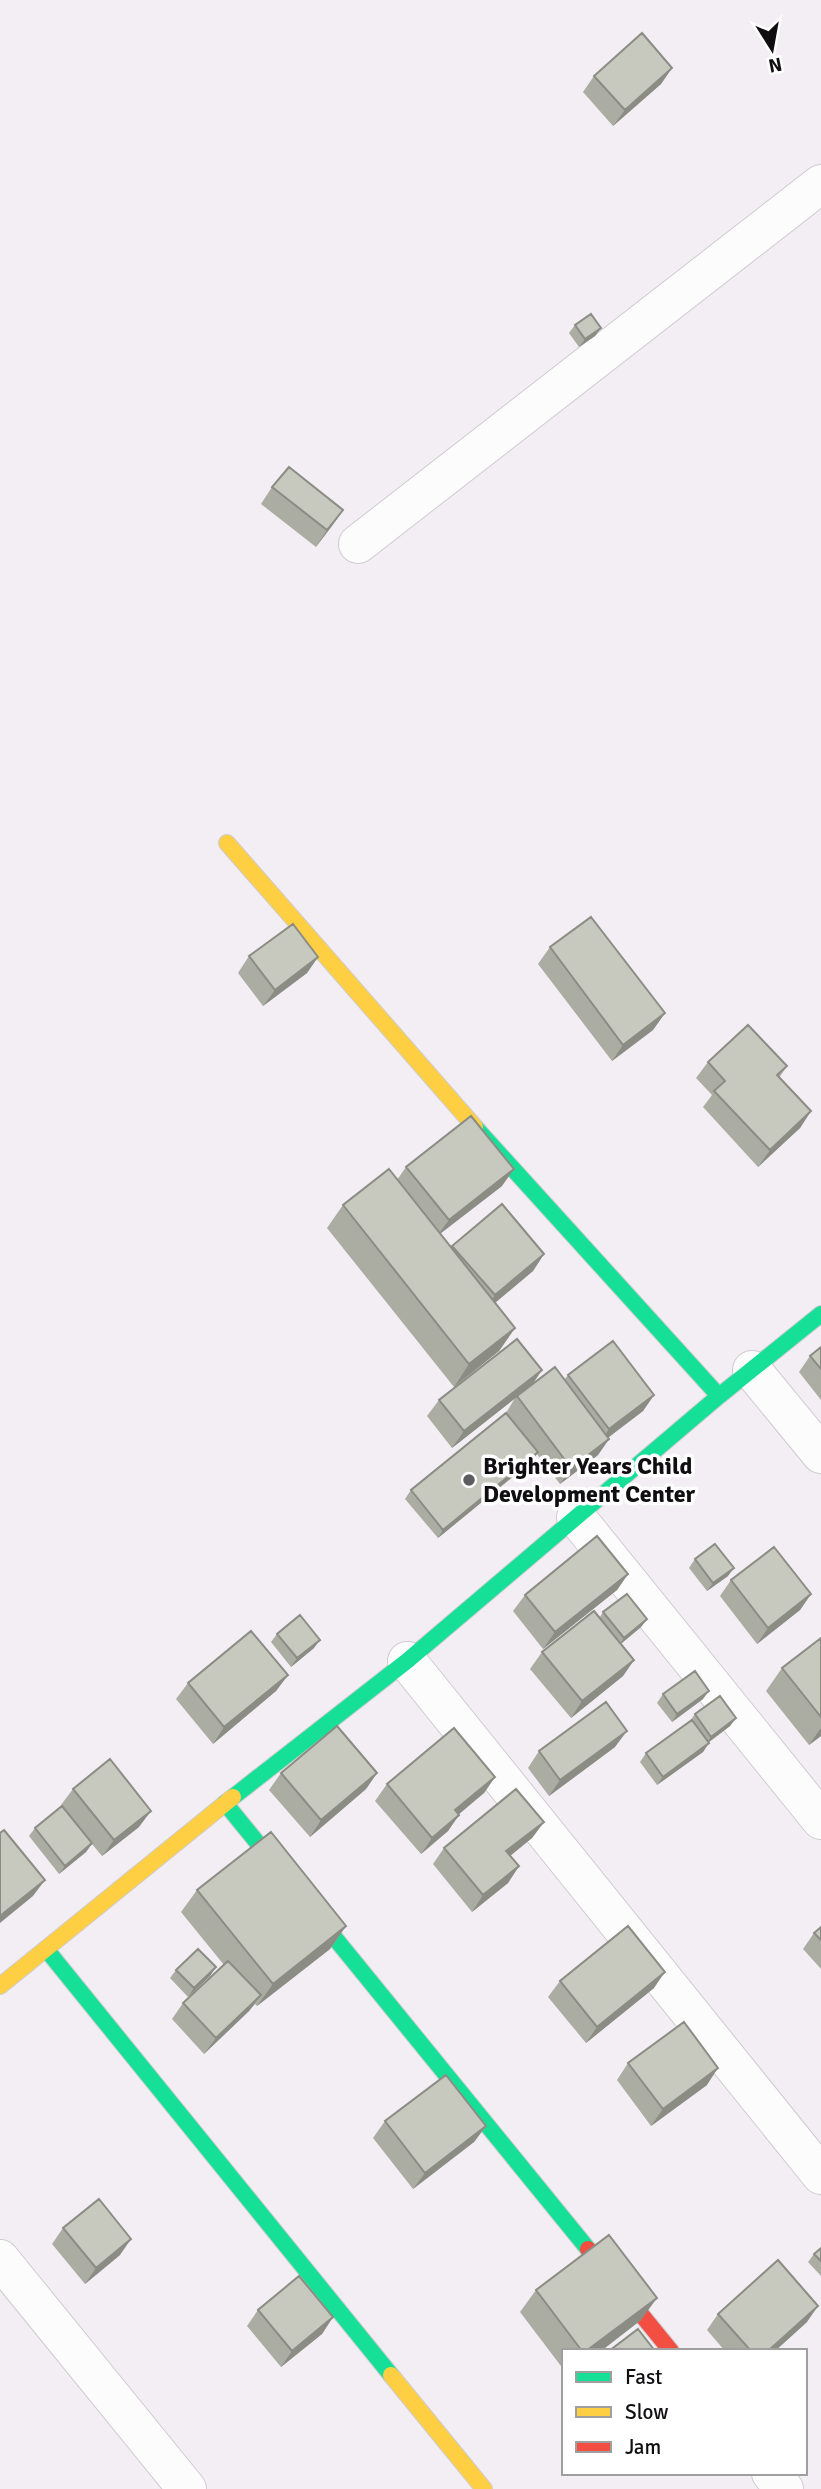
<svg xmlns="http://www.w3.org/2000/svg" width="821" height="2489" viewBox="0 0 821 2489" font-family="Signika,sans-serif">
	<style>
		.lines { fill: none; stroke-linecap: round; stroke-linejoin: round }
		.street-casing { stroke: #cfccd0; stroke-width: 40 }
		.fast-casing { stroke: #cfccd0; stroke-width: 18 }
		.slow-casing { stroke: #cfccd0; stroke-width: 18 }
		.jam-casing { stroke: #cfccd0; stroke-width: 18 }
		.street { stroke: #fdfcfd; stroke-width: 38 }
		.fast { stroke: #16e098; stroke-width: 16 }
		.slow { stroke: #ffcf43; stroke-width: 16 }
		.jam { stroke: #f24e42; stroke-width: 16 }
		.wall { fill: #abada3 }
		.shaded-wall { fill: #8b8d85 }
		.building { fill: #c7c9be; stroke: #8b8d85; stroke-width: 2 }
		.poi-dot { fill: #5f5c60; stroke: #fff; stroke-width: 2.5 }
		.labels { text-anchor: middle; dominant-baseline: central; stroke-width: 7; stroke-linejoin: round; paint-order: stroke }
		.poi-label { font-size: 24px; font-weight: bold; fill: #100e11; stroke: #fff; text-anchor: start }
	</style>
	<rect width="100%" height="100%" fill="#f2eef3"/>
	<g class="lines">
		<defs>
			<path id="street" d="M358 544 821 184
				M752 1370 821 1454
				M576 1517 821 1820
				M407 1661 821 2175
				M0 2259 187 2489
				M771 2473 784 2489"/>
			<path id="fast" d="M475 1127 719 1396
				M233 1797 407 1661 719 1396 821 1314
				M225 1803 588 2249
				M46 1949 391 2375"/>
			<path id="slow" d="M227 843 475 1127
				M0 1986 233 1797
				M391 2375 484 2489"/>
			<path id="jam" d="M588 2249 671 2351"/>
		</defs>
		<use href="#street" class="street-casing"/>
		<use href="#fast" class="fast-casing"/>
		<use href="#slow" class="slow-casing"/>
		<use href="#jam" class="jam-casing"/>
		<use href="#street" class="street"/>
		<use href="#fast" class="fast"/>
		<use href="#slow" class="slow"/>
		<use href="#jam" class="jam"/>
	</g>
	<path class="wall" d="M672 68 661 84 613 126 583 92 594 76Z
		M575 325 601 328 595 336 579 347 569 333Z
		M272 487 343 510 316 547 261 504Z
		M550 947 665 1013 653 1030 612 1061 538 964Z
		M249 956 318 957 307 973 263 1006 238 973Z
		M708 1062 787 1066 779 1078 811 1111 800 1128 758 1167 703 1107 712 1095 696 1078Z
		M406 1167 502 1186 440 1234 451 1248 452 1246 544 1254 533 1271 495 1303 515 1328 499 1351 454 1387 327 1228 343 1205 397 1180Z
		M821 1347V1400L799 1372 810 1356Z
		M542 1370 532 1385 564 1380 568 1375 654 1395 643 1411 608 1438 609 1439 598 1455 560 1484 537 1454 532 1461 438 1538 405 1499 411 1490 506 1413 515 1398 452 1448 427 1416 439 1400Z
		M695 1559 728 1576 707 1591 689 1568Z
		M628 1574 617 1590 543 1649 513 1611 525 1595Z
		M731 1580 811 1594 800 1610 757 1644 720 1596Z
		M603 1612 647 1619 641 1627 621 1644 634 1660 623 1676 571 1718 530 1669 542 1652 600 1617Z
		M277 1634 314 1648 291 1667 271 1642Z
		M821 1638V1736L809 1745 766 1691 782 1668Z
		M288 1675 276 1691 213 1744 176 1699 188 1683Z
		M663 1694 703 1699 672 1722 657 1703Z
		M695 1714 736 1718 730 1726 709 1742 703 1752 657 1785 640 1762 646 1753 690 1721Z
		M615 1747 549 1796 528 1768 539 1751Z
		M281 1773H377L366 1789 310 1837 269 1790Z
		M495 1777 484 1793 458 1814 459 1815 448 1831 421 1854 375 1801 387 1784Z
		M73 1789 139 1827 102 1856 92 1844 86 1852 59 1874 29 1836 35 1828 62 1806 61 1805Z
		M544 1822 532 1838 510 1856 519 1866 508 1883 472 1912 433 1864 444 1848Z
		M197 1890 346 1926 330 1949 257 2006 255 2004 249 2011 204 2054 172 2019 183 2003 224 1965 181 1912Z
		M821 1927V1969L803 1949 814 1933Z
		M216 1967 210 1976 188 1997 170 1978 176 1970Z
		M560 1981 654 1988 586 2043 548 1997Z
		M628 2063 707 2085 651 2126 617 2080Z
		M385 2121 486 2126 474 2142 413 2189 373 2138Z
		M63 2228 120 2255 85 2284 52 2244Z
		M821 2248V2276L808 2262 814 2254Z
		M536 2290 641 2320 601 2351H564V2370L520 2312Z
		M258 2310 333 2317 322 2334 281 2367 247 2326Z
		M718 2314 807 2322 775 2351H725L707 2330Z"/>
	<path class="shaded-wall" d="M672 68 661 84 613 126 625 110Z
		M601 328 595 336 579 347 585 339Z
		M343 510 332 526 316 547 327 530Z
		M318 957 307 973 263 1006 275 990Z
		M665 1013 653 1030 612 1061 623 1045Z
		M811 1111 800 1128 758 1167 770 1150Z
		M514 1169 502 1186 437 1236 449 1220Z
		M544 1254 533 1271 484 1312 495 1295Z
		M515 1328 499 1351 454 1387 469 1364Z
		M542 1370 531 1386 452 1448 464 1431Z
		M654 1395 643 1411 598 1445 609 1429Z
		M609 1439 598 1455 560 1484 571 1468Z
		M538 1452 532 1461 438 1538 443 1530Z
		M734 1568 728 1576 707 1591 713 1583Z
		M628 1574 617 1590 543 1649 555 1632Z
		M811 1594 800 1610 757 1644 768 1628Z
		M647 1619 641 1627 618 1646 624 1638Z
		M320 1640 314 1648 291 1667 297 1658Z
		M634 1660 623 1676 571 1718 582 1701Z
		M288 1675 276 1691 213 1744 224 1727Z
		M709 1691 703 1699 672 1722 677 1714Z
		M736 1718 730 1726 705 1745 711 1737Z
		M821 1728V1736L809 1745Z
		M627 1731 615 1747 549 1796 560 1780Z
		M709 1743 703 1752 657 1785 663 1777Z
		M377 1773 366 1789 310 1837 321 1820Z
		M495 1777 484 1793 444 1827 455 1810Z
		M151 1811 139 1827 102 1856 114 1840Z
		M459 1815 448 1831 421 1854 432 1838Z
		M544 1822 532 1838 495 1868 506 1851Z
		M92 1843 86 1852 59 1874 65 1866Z
		M519 1866 508 1883 472 1912 483 1895Z
		M45 1880 33 1896 0 1923V1916Z
		M346 1926 330 1949 257 2006 273 1984Z
		M216 1967 210 1976 188 1997 194 1988Z
		M665 1972 654 1988 586 2043 597 2027Z
		M261 1995 249 2011 204 2054 216 2038Z
		M718 2068 707 2085 651 2126 663 2109Z
		M486 2126 474 2142 413 2189 425 2173Z
		M131 2239 120 2255 85 2284 96 2268Z
		M657 2298 641 2320 601 2351H586Z
		M818 2306 807 2322 775 2351H768Z
		M333 2317 322 2334 281 2367 292 2351Z"/>
	<path class="building" d="M642 33 672 68 625 110 594 76Z
		M591 314 601 328 585 339 575 325Z
		M289 467 343 510 327 530 272 487Z
		M591 917 665 1013 623 1045 550 947Z
		M293 924 318 957 275 990 249 956Z
		M748 1025 787 1066 777 1075 811 1111 770 1150 714 1091 725 1081 708 1062Z
		M471 1116 514 1169 449 1220 406 1167Z
		M389 1169 515 1328 469 1364 343 1205Z
		M502 1204 544 1254 495 1295 452 1246Z
		M517 1339 542 1370 464 1431 439 1400Z
		M613 1341 654 1395 609 1429 568 1375Z
		M821 1347V1369L810 1356Z
		M555 1367 609 1439 571 1468 517 1396Z
		M506 1413 538 1452 443 1530 411 1490Z
		M597 1536 628 1574 555 1632 525 1595Z
		M715 1544 734 1568 713 1583 695 1559Z
		M774 1547 811 1594 768 1628 731 1580Z
		M627 1594 647 1619 624 1638 603 1612Z
		M594 1611 634 1660 582 1701 542 1652Z
		M300 1615 320 1640 297 1658 277 1634Z
		M251 1631 288 1675 224 1727 188 1683Z
		M821 1638V1717L782 1668Z
		M695 1671 709 1691 677 1714 663 1694Z
		M720 1696 736 1718 711 1737 695 1714Z
		M606 1702 627 1731 560 1780 539 1751Z
		M692 1720 709 1743 663 1777 646 1753Z
		M337 1726 377 1773 321 1820 281 1773Z
		M454 1728 495 1777 455 1810 459 1815 432 1838 387 1784Z
		M110 1759 151 1811 114 1840 73 1789Z
		M516 1789 544 1822 506 1851 519 1866 483 1895 444 1848Z
		M62 1806 92 1843 65 1866 35 1828Z
		M4 1830 45 1880 0 1916V1833Z
		M271 1832 346 1926 273 1984 197 1890Z
		M628 1926 665 1972 597 2027 560 1981Z
		M821 1927V1940L814 1933Z
		M198 1949 216 1967 194 1988 176 1970Z
		M228 1961 261 1995 216 2038 183 2003Z
		M684 2022 718 2068 663 2109 628 2063Z
		M446 2075 486 2126 425 2173 385 2121Z
		M99 2199 131 2239 96 2268 63 2228Z
		M609 2235 657 2298 586 2351H582L536 2290Z
		M821 2248V2261L814 2254Z
		M778 2260 818 2306 768 2351H751L718 2314Z
		M299 2276 333 2317 292 2351 258 2310Z
		M638 2329 655 2351H609Z"/>
	<circle class="poi-dot" cx="469" cy="1480" r="7"/>
	<g class="labels">
		<g class="poi-label">
			<text x="483" y="1466">Brighter Years Child<tspan x="483" dy="28">Development Center</tspan></text>
		</g>
	</g>
	<rect x="562" y="2349" width="245" height="126" fill="#ffffff" stroke="#9f9fa0" stroke-width="2"/>
	<rect x="576" y="2372" width="35" height="10" fill="#16e098" stroke="#9f9fa0" stroke-width="2"/>
	<text x="625" y="2384" font-size="21" fill="#100e11">Fast</text>
	<rect x="576" y="2407" width="35" height="10" fill="#ffcf43" stroke="#9f9fa0" stroke-width="2"/>
	<text x="625" y="2419" font-size="21" fill="#100e11">Slow</text>
	<rect x="576" y="2442" width="35" height="10" fill="#f24e42" stroke="#9f9fa0" stroke-width="2"/>
	<text x="625" y="2454" font-size="21" fill="#100e11">Jam</text>
	<g transform="translate(772 49) rotate(169)" stroke="#ffffff" stroke-width="5" paint-order="stroke">
	<path d="M0-5L12 26L0 18L-12 26Z" fill="#100e11"/>
	<text y="-10" font-size="19" font-weight="bold" text-anchor="middle" fill="#100e11">N</text>
	</g>
</svg>
